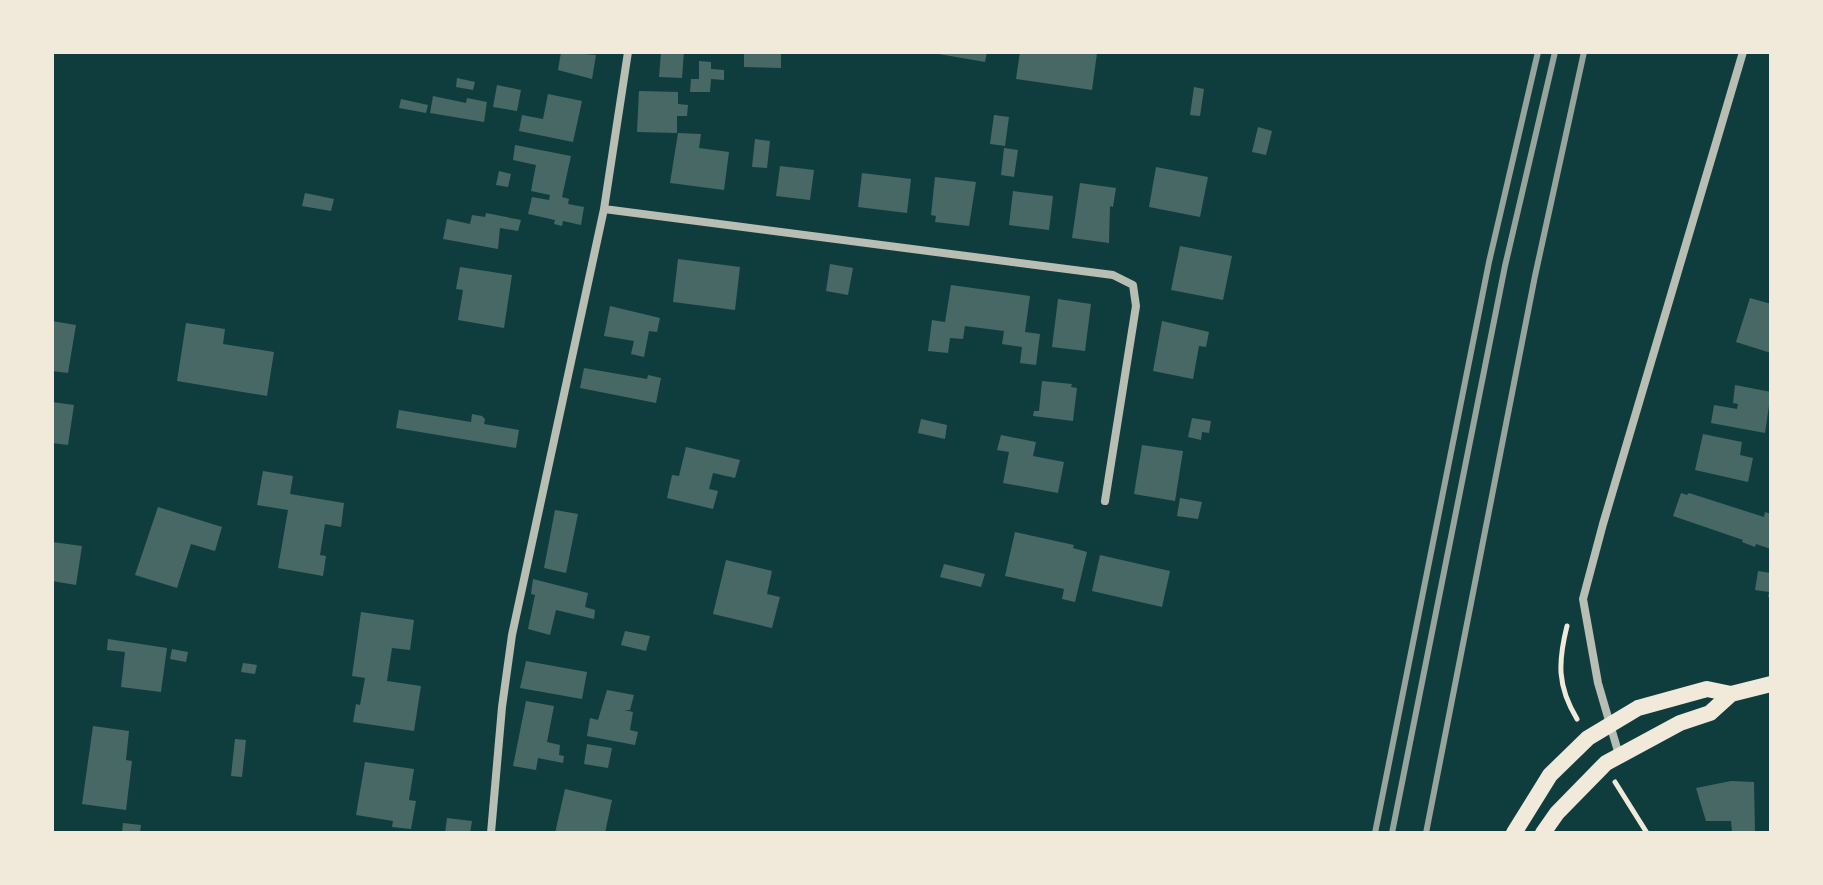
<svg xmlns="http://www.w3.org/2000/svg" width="1823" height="885" viewBox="0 0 1823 885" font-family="Roboto,sans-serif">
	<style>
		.building { fill: #486865 }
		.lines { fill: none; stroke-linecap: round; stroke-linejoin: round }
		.path { stroke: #f1e9da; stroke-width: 5 }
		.minor { stroke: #b8beb3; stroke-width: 8 }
		.secondary { stroke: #f1e9da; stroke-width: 16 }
		.rail { stroke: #97a49c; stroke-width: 6 }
	</style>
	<rect width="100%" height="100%" fill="#0f3d3e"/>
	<path class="building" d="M561 52 596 55 592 79 558 70Z
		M661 52H684L682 78 659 77Z
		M744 52H781V68L744 67Z
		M927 52H987L985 62Z
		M1020 52 1097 53 1092 90 1016 79Z
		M699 61 711 62V69L724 70V80L711 79 710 92H690L691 79H699Z
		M457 78 475 82 473 90 456 87Z
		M497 85 521 90 517 111 493 107Z
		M1194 87 1204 89 1200 116 1190 115Z
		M639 91 678 92V104L688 105 687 116H677V133L637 132Z
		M548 94 582 101 573 142 519 131 522 115 543 119Z
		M433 96 466 103 467 98 487 102 484 122 430 113Z
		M401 99 428 105 426 113 399 108Z
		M994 115 1009 117 1005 146 990 144Z
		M1258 127 1272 131 1266 155 1252 152Z
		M678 133 701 134 699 148 729 152 724 190 670 183Z
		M755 139 770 141 767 168 752 167Z
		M515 145 571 156 562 197 569 199 568 204 584 207 581 225 563 221 562 226 554 224 555 220 528 214 532 197 549 200 550 195 531 191 536 165 513 160Z
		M1004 148 1018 150 1014 177 1001 175Z
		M780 166 814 170 810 200 776 196Z
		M1156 167 1208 177 1200 217 1149 207Z
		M499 171 511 174 508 187 496 185Z
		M862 173 911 179 907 213 858 207Z
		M935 177 976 182 969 226 935 222 936 216 931 215Z
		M1080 183 1116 188 1113 207 1110 206 1109 243 1072 238Z
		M1013 191 1053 196 1049 230 1009 225Z
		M305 193 334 199 331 211 302 206Z
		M486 213 521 220 518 231 500 228 498 249 443 239 447 219 470 224 472 215 485 217Z
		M1180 246 1232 256 1223 300 1171 290Z
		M678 259 740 267 735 310 673 302Z
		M830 264 853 268 848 295 826 291Z
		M460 267 512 275 504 328 458 320 463 290 456 289Z
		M951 285 1030 296 1025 332 1040 334 1036 365 1020 363 1022 347 1002 344 1004 331 965 326 963 339 950 338 948 353 928 351 932 320 945 322Z
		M1750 298 1771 304V353L1736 342Z
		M1058 299 1091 304 1085 351 1052 347Z
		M610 306 660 318 657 332 649 331 644 357 631 354 634 341 604 336Z
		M52 321 76 325 68 373 52 371Z
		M1162 321 1209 332 1206 347 1199 346 1193 379 1153 371Z
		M186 323 225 329 223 344 274 352 267 396 177 381Z
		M584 368 647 379 648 375 661 378 656 403 580 388Z
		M1042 381 1072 384 1071 387 1077 388 1073 421 1033 416 1034 411H1039Z
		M1735 385 1771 392 1765 433 1711 423 1714 405 1737 409 1738 404 1733 403Z
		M52 402 74 405 68 445 52 443Z
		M399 410 471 422 472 414 482 416 485 419 484 424 519 430 516 448 396 428Z
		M1192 418 1211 421 1209 433 1202 432 1201 440 1188 437Z
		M921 419 947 425 945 439 918 433Z
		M1703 434 1742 442 1740 455 1753 458 1748 482 1695 470Z
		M1001 435 1036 442 1033 456 1064 462 1058 493 1003 483 1009 452 997 450Z
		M1142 445 1183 451 1175 501 1134 494Z
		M686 447 740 460 735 478 713 473 709 489 718 491 713 509 667 498 672 475 679 476Z
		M263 471 293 476 290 494 344 503 341 527 325 524 320 555 326 556 323 576 278 568 288 510 257 505Z
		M1681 493 1687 495 1689 493 1764 517 1765 512 1771 514V549L1756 544 1755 547 1742 542 1743 540 1673 516Z
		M1180 498 1202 502 1198 519 1177 516Z
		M158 507 222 527 215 551 191 544 177 588 135 575Z
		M555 510 578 514 566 573 544 568Z
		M1015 532 1074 545 1073 548 1087 552 1075 602 1062 599 1064 589 1005 576Z
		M52 542 82 546 76 585 52 581Z
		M1100 555 1170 571 1162 607 1092 591Z
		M726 560 772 571 767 594 780 597 772 628 713 614Z
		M944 564 985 574 981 587 940 577Z
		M1758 571 1771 573V597H1768L1769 592 1755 590Z
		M533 579 588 593 585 607 595 610 594 619 556 610 550 635 528 629 535 595 531 594Z
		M361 612 414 620 410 650 392 648 387 681 421 686 414 731 353 722 356 704 360 705 365 678 352 676Z
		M625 631 650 636 646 651 621 645Z
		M108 639 167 648 161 692 121 687 125 652 107 650Z
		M172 649 188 652 186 662 170 659Z
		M526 661 587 672 582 699 520 688Z
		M243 663 257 665 255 674 241 672Z
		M607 690 634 695 630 710H624L633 712 630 730 638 732 635 745 587 736 590 718 598 720Z
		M526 701 554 706 547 742 560 745 559 755 564 756 563 763 538 758 536 770 513 766Z
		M93 726 129 731 126 760 132 761 126 810 82 804Z
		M235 739 246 740 242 777 231 776Z
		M587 744 612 748 608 768 584 764Z
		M365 762 414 769 409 800 416 801 411 829 392 827 393 821 356 815Z
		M1731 781 1754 782 1755 832H1732L1731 821H1706L1696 788Z
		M565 789 612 800 605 833H555Z
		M447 818 472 821 470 833H445Z
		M123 823 141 825 140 833H122Z"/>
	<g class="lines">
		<path class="path" d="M1567 626C1558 662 1557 686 1577 719
			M1615 782 1647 833"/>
		<path class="minor" d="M604 209 1113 275 1133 285 1136 306 1105 501
			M1619 755 1598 683 1583 599 1603 524 1743 52
			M491 833 502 707 512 635 604 209 628 52"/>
		<path class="secondary" d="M1514 833 1550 775 1588 738 1638 708 1707 689 1731 694 1771 684
			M1543 833 1557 813 1606 763 1680 723 1710 713 1731 694"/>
		<path class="rail" d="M1375 833 1489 262 1538 52
			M1392 833 1505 266 1555 52
			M1426 833 1535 276 1584 52"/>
	</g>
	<rect width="1823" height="885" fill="none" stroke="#f1e9da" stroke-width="108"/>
</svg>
